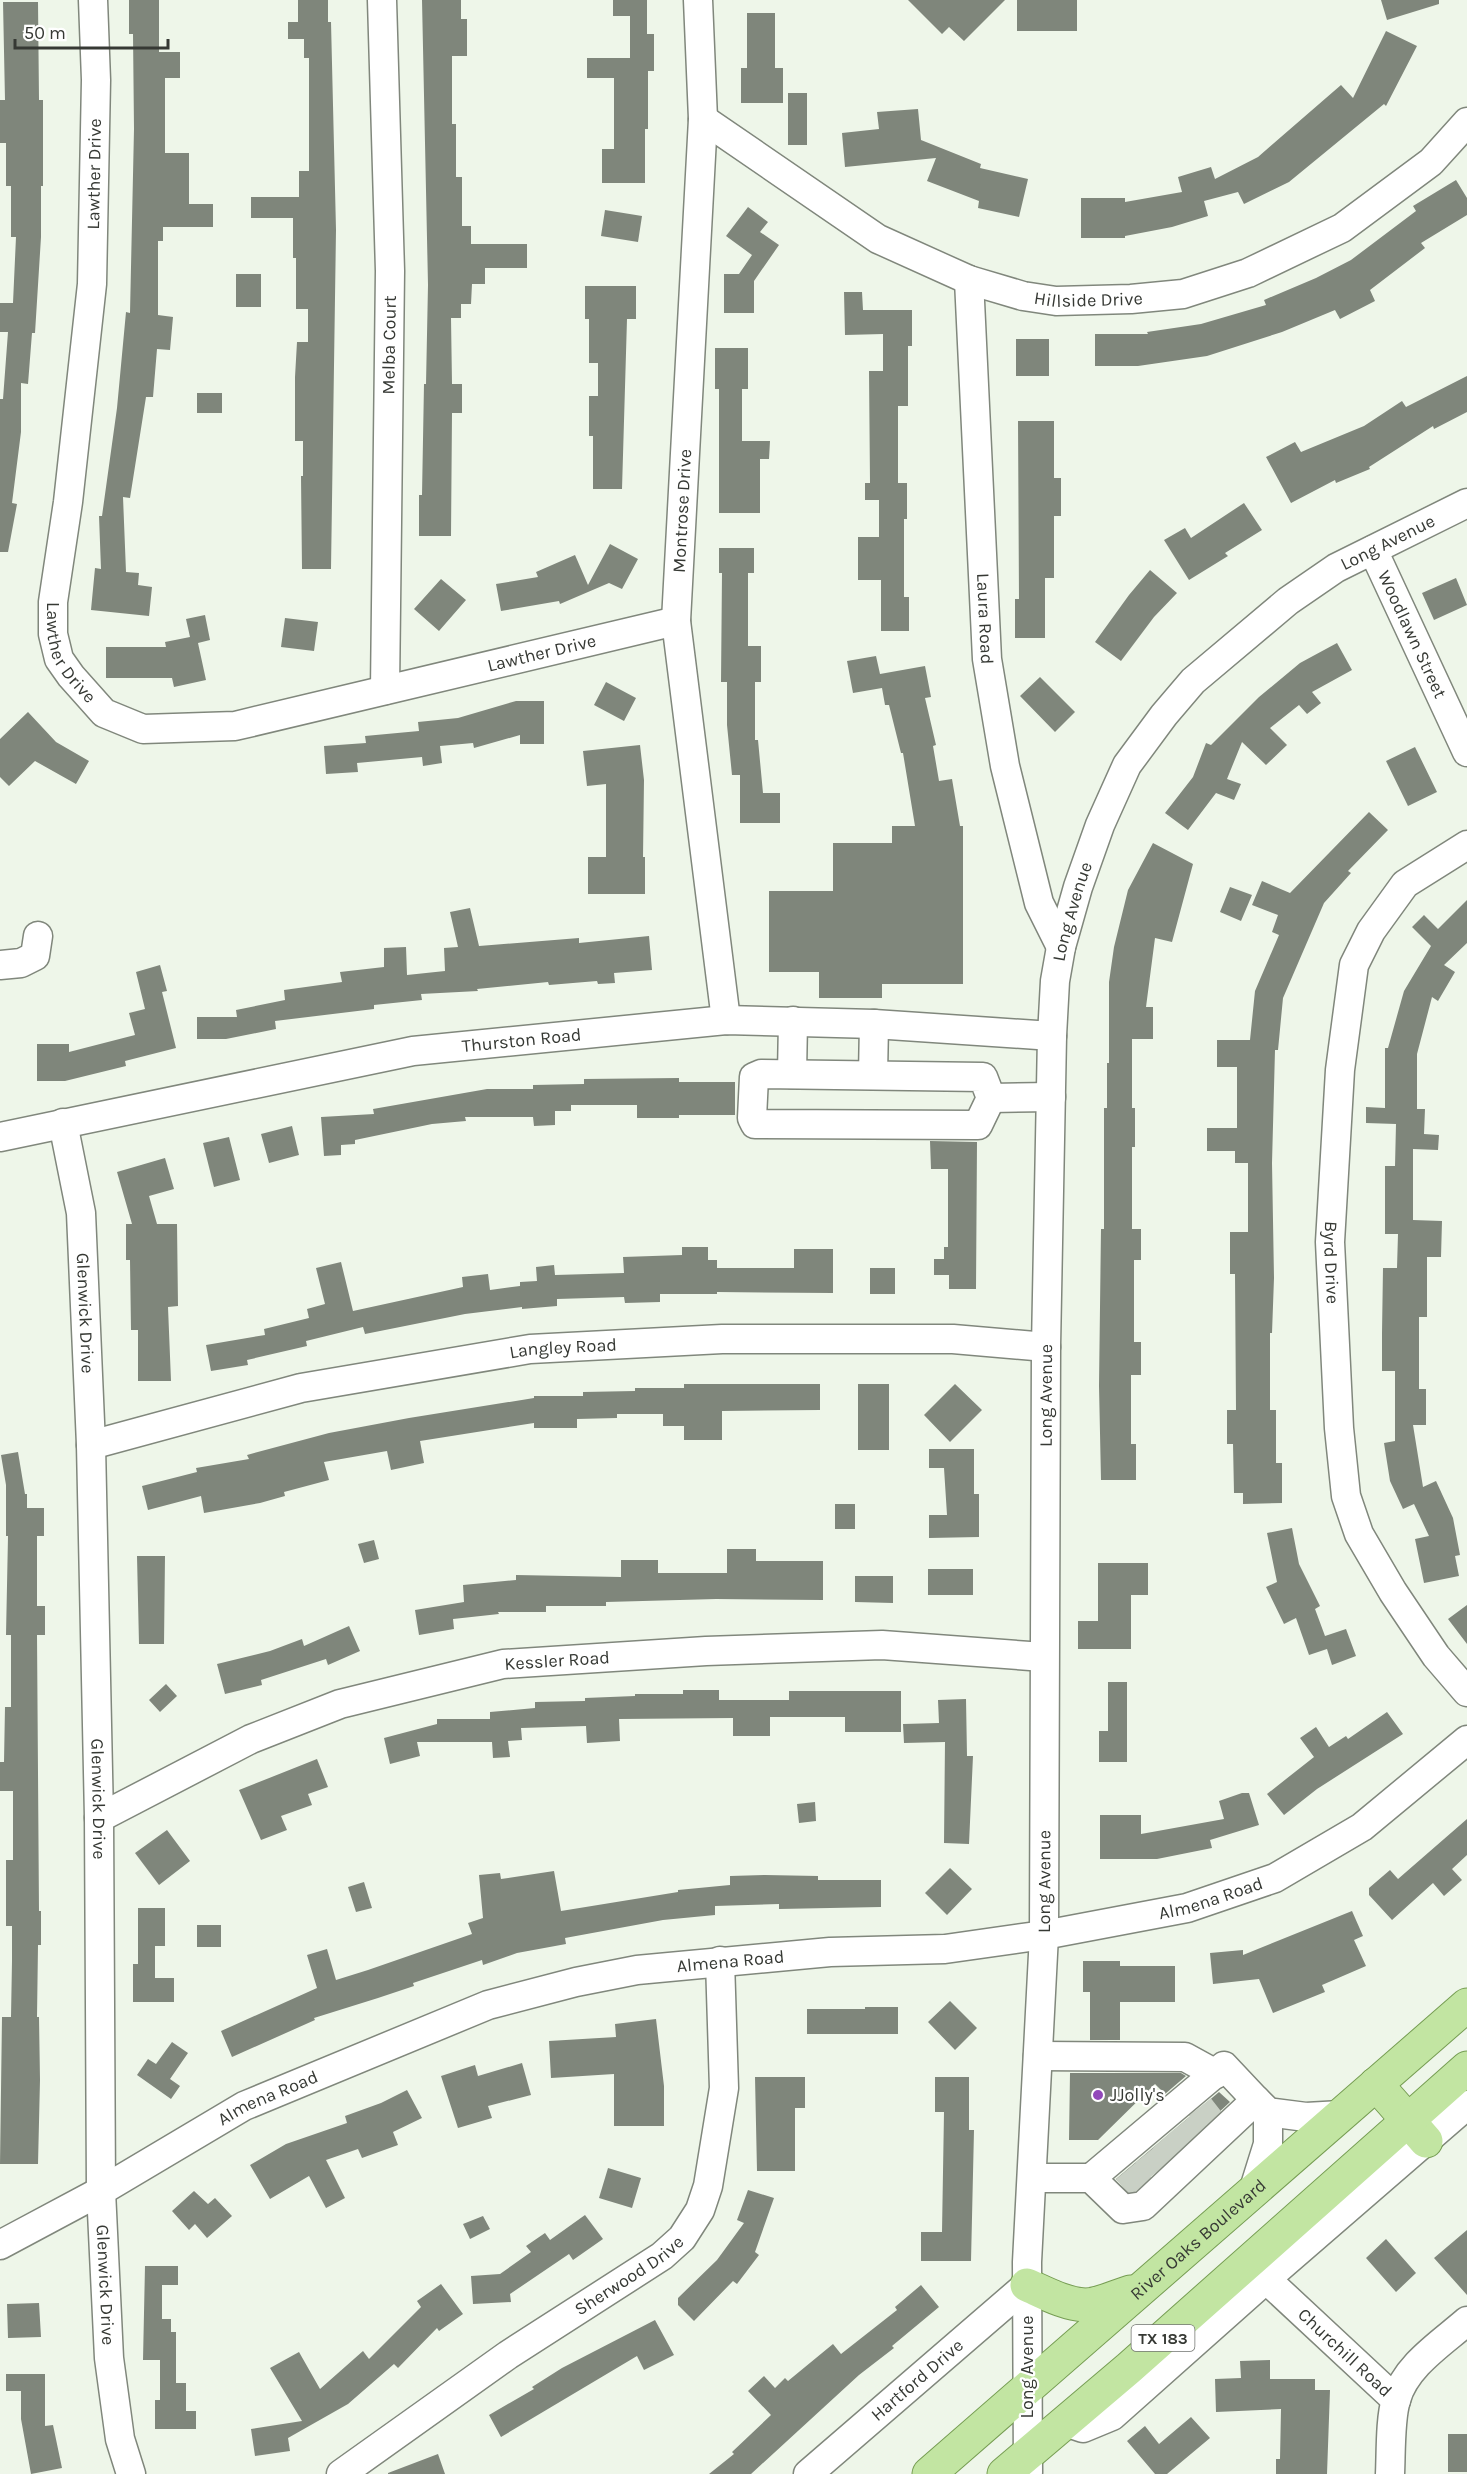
<svg xmlns="http://www.w3.org/2000/svg" width="1467" height="2474" viewBox="0 0 1467 2474" font-family="Karla,sans-serif">
	<style>
		.building { fill: #7f867b }
		.lines { fill: none; stroke-linecap: round; stroke-linejoin: round }
		.minor-tunnel { stroke: #c9d0c5; stroke-width: 28; stroke-dasharray: 28 14; stroke-linecap: butt }
		.minor-casing { stroke: #80877c; stroke-width: 31 }
		.major-casing { stroke: #769d53; stroke-width: 35 }
		.minor { stroke: #fff; stroke-width: 28 }
		.major { stroke: #c2e5a2; stroke-width: 33 }
		.poi-dot { fill: #9248ba; stroke: #fff; stroke-width: 2 }
		.labels { text-anchor: middle; dominant-baseline: central; stroke-width: 4.5; stroke-linejoin: round; paint-order: stroke }
		.shield { fill: #fff; stroke: #727471; stroke-width: 1.5 }
		.shield-label { font-size: 16px; font-weight: bold; fill: #363934 }
		.street-label { font-size: 18px; fill: #363934; stroke: #fff }
		.poi-label { font-size: 18px; fill: #363934; stroke: #fff; text-anchor: start }
	</style>
	<rect width="100%" height="100%" fill="#eef6e9"/>
	<path class="building" d="M129 0H159V52H180V78H165V153H189V204H213V227H163V241H158V315L173 317 170 350 157 349 153 397H146L130 498 123 497 126 572 139 573 138 585 152 587 149 616 91 610 95 568 101 569 99 516H102L117 408 126 312 130 313 134 129 133 34H129Z
		M298 0H328V22H331L336 230 331 569H302L301 476H303V441H295V377L297 342H308V309H296V258H293V218H251V197H299V171H309V58H304V39H288V22H298Z
		M422 0H461V19H467V56H452V124H456V177H462V226H471V244H527V268H485V284H472L471 304H461V318H451L452 384H462V413H452L451 536H419V495H422L424 384H426L428 285Z
		M613 0H647V34H654V71H648V129H645V183H602V149H614V78H587V58H630V16H613Z
		M908 0H1005L964 41 949 27 942 34Z
		M1017 0H1077V31H1017Z
		M1381 0H1439V4L1387 20Z
		M3 2H38L39 100H43V186H41V237L35 333H32L28 384 21 383V432L12 503 17 504 8 552H0V399H3L8 332H0V303H13L16 237H11V186H6V143H0V100H5Z
		M747 13H775V68H783V103H741V68H747Z
		M1386 31 1417 46 1386 106 1384 104 1289 182 1244 204 1238 192 1204 201 1208 216 1172 227 1125 236V238H1081V198H1125V202L1182 192 1178 177 1211 167 1215 179 1258 157 1341 85 1353 98Z
		M788 93H807V145H788Z
		M918 109 921 140 981 164 980 168 1028 179 1019 217 978 208 979 201 927 181 936 158 845 167 842 133 879 129 877 112Z
		M1456 180 1467 198V215L1421 243 1425 248 1370 290 1375 301 1340 319 1335 310 1282 332 1207 356 1138 366H1095V334H1148L1147 332 1201 324 1266 305 1264 300 1316 278 1351 260 1416 211 1413 206Z
		M748 207 768 222 760 232 779 245 754 281V313H724V274H739L752 255 726 236Z
		M605 210 642 216 638 242 601 236Z
		M236 274H261V307H236Z
		M585 286H636V319H627L622 489H593V436H589V396H598V363H589V319H585Z
		M844 292H862L863 310H912V346H908V406H898V483H907V519H904V597H909V631H881V580H858V537H879V500H865V483H870L869 371H883V334L845 335Z
		M1016 339H1049V376H1016Z
		M715 348H748V389H742V441H770L769 459H760V513H719V389H715Z
		M1467 376V412L1434 429 1433 426 1369 467 1370 469 1336 483 1335 480 1291 503 1266 457 1295 442 1301 452 1364 426 1402 401 1406 407Z
		M197 393H222V413H197Z
		M1018 421H1054V478H1061V516H1054V578H1045V638H1015V599H1019Z
		M1244 503 1262 530 1225 553 1228 556 1189 580 1164 540 1185 528 1191 538Z
		M610 544 638 559 622 589 609 583 560 604 559 601 501 611 496 584 538 577 536 572 575 555 588 585Z
		M719 548H754V573H748V646H761V682H755V740H758L763 793H780V823H740V775H732L727 725V682H721L722 573H719Z
		M1150 570 1177 593 1154 617 1121 661 1095 642 1129 595Z
		M1456 578 1467 605 1434 620 1422 593Z
		M441 579 466 600 439 631 414 609Z
		M205 615 210 640 198 643 206 680 174 687 172 678H106V647H166L165 642 190 637 186 619Z
		M285 618 318 622 314 651 281 647Z
		M1337 643 1352 670 1312 692 1321 703 1307 714 1299 705 1270 728 1287 745 1266 765 1242 742 1227 779 1241 784 1234 800 1216 793 1188 830 1165 813 1193 777 1206 743 1211 745 1259 697 1300 663Z
		M876 656 880 674 925 666 931 697 925 698 936 745 933 746 939 781 952 779 960 826H963V984H882V998H819V972H769V891H833V843H892V826H915L903 753H901L889 705H885L882 688 853 693 847 661Z
		M1040 677 1075 712 1055 732 1020 696Z
		M606 682 636 698 624 721 594 705Z
		M516 701H544V744H520V735L474 748 473 743 440 746 442 763 423 766 422 757 357 763 358 772 326 774 324 746 366 743 365 736 419 731 418 722 458 718Z
		M28 712 56 742 89 761 76 784 35 761 9 786 0 777V739Z
		M640 745 644 780 643 857H645V894H588V857H606V784L587 786 583 751Z
		M1415 747 1437 792 1408 806 1386 761Z
		M1369 812 1388 830 1348 871 1351 873 1324 903 1283 998 1278 1050H1275L1272 1163 1274 1278 1272 1333H1270V1410H1276V1463H1282V1503L1243 1504V1493H1234L1233 1444H1227V1410H1236L1235 1274H1230V1232H1248V1163H1235V1151H1207V1128H1237V1067H1217V1040H1250L1255 991 1279 935 1272 932 1278 915 1252 905 1262 881 1290 893Z
		M1153 843 1193 864 1172 942 1155 938 1146 1007H1153V1039H1132V1108H1135V1147H1132V1229H1141V1260H1134V1342H1141V1375H1131V1444H1136V1480H1101L1099 1386 1101 1229H1104V1108H1107V1063H1109V982L1114 947 1128 890Z
		M1230 887 1252 895 1241 921 1220 912Z
		M1467 900V943L1444 965 1455 972 1438 1001 1432 997 1417 1054V1109H1425L1424 1134 1439 1135 1438 1150 1413 1149V1220L1442 1221 1441 1257H1427V1317H1419V1389H1426V1425H1413L1423 1487 1436 1481 1453 1518 1460 1555 1455 1556 1459 1576 1424 1583 1415 1539 1429 1536 1414 1504 1403 1509 1390 1481 1384 1443 1395 1441V1371H1382V1333L1383 1268H1397L1398 1234H1385V1166H1395L1396 1124 1366 1123V1107L1385 1108V1048H1388L1404 991 1431 946 1412 927 1424 915 1438 929Z
		M470 908 479 946 579 938V943L649 936 652 970 614 973 615 983 598 984 597 981 549 985 548 982 477 989 478 991 421 994 422 1000 374 1005V1009L275 1021 276 1029 226 1039H197V1017H237L236 1010 285 1000 284 990 342 982 340 972 384 967V948L406 947 407 975 445 971 444 948 458 947 450 912Z
		M160 965 167 991 162 992 176 1048 125 1061 126 1066 65 1081H37V1044H69V1052L135 1035 129 1013 145 1009 136 972Z
		M679 1078V1082H735V1115H679V1118H637V1105H571V1111H555V1125L534 1126 533 1117H465L466 1121 432 1124 355 1140V1144L341 1145V1155L324 1156 321 1117 374 1114 373 1109 487 1089H533V1085L584 1084V1079Z
		M292 1126 299 1155 269 1163 261 1134Z
		M229 1137 240 1180 214 1187 203 1143Z
		M930 1141 977 1142 976 1289H949V1275H934V1259H944V1247H948V1169H931Z
		M165 1158 174 1189 149 1196 157 1224H177L178 1306 168 1307 171 1381H138V1330H131L130 1260H126V1224H132L117 1172Z
		M682 1247H708V1260H717V1268H794V1249H833V1293L717 1292V1294H660V1302L625 1303 624 1297 557 1299V1306L522 1309V1307L465 1314 365 1334 363 1327 306 1341 307 1346 247 1360 248 1365 211 1371 206 1345 265 1335 264 1329 309 1318 307 1309 325 1304 316 1268 341 1262 353 1311 463 1287 462 1277 488 1274 490 1290 520 1286V1282L537 1281 536 1267 554 1265 555 1275 624 1273 623 1257 682 1255Z
		M870 1268H895V1294H870Z
		M684 1384H820V1410L722 1411V1440H684V1426H663V1414H617V1418L577 1419V1428H534V1423L420 1441 424 1463 391 1470 387 1451 324 1462 329 1480 284 1492 285 1496 260 1503 204 1513 201 1496 148 1510 142 1486 197 1472 196 1468 249 1459 247 1455 329 1433 409 1418 534 1398V1396H583V1392L635 1391V1388H684Z
		M858 1384H889V1450H858Z
		M955 1384 982 1410 950 1442 924 1415Z
		M929 1449H974V1494H979V1537L929 1538V1515H947L944 1468H929Z
		M18 1452 25 1494H27V1508H44V1536H37V1606H45V1635H37L39 1911H41V1945H38L37 2017H39L40 2080 38 2164H0L2 2017H11L12 1961V1926H6V1860H13V1791H0V1762H4L5 1707H11V1635H6L8 1536H6V1485L1 1455Z
		M835 1504H855V1529H835Z
		M1292 1528 1299 1564 1320 1606 1315 1609 1325 1636 1346 1629 1356 1656 1332 1665 1327 1649 1309 1655 1296 1618 1284 1624 1266 1587 1277 1582 1267 1533Z
		M374 1540 379 1559 364 1563 358 1544Z
		M727 1549H756V1561H823V1600L716 1599 606 1602V1606H546V1612H498L499 1614 453 1619 454 1629 419 1635 415 1610 464 1602 463 1585 516 1580V1575L621 1577V1560H658V1573H727Z
		M137 1556H165L164 1644H139Z
		M1098 1563H1148V1595H1131V1649H1078V1621H1098Z
		M928 1569H973V1595H928Z
		M855 1576H893V1603L855 1602Z
		M1467 1605V1644L1448 1619Z
		M349 1626 360 1651 328 1665 326 1659 261 1680 262 1685 225 1694 217 1664 270 1651 302 1639 304 1646Z
		M1108 1682H1127V1762H1099V1731H1108Z
		M166 1684 177 1696 160 1712 149 1700Z
		M683 1690H719V1700H789V1691H901V1732H845V1717H770V1736H733V1718L619 1719 620 1741 587 1743 586 1726 521 1728 522 1740 508 1741 510 1757 493 1758 492 1742H417L420 1756 390 1764 384 1738 437 1724V1719H490V1712L535 1708V1702L585 1701V1698L635 1696V1694H683Z
		M966 1699 967 1756H973L969 1844 944 1843 945 1742 904 1743 903 1724 939 1723 938 1700Z
		M1387 1712 1403 1734 1317 1789 1284 1815 1267 1794 1314 1757 1300 1738 1316 1727 1329 1747 1346 1736 1348 1739Z
		M317 1759 328 1787 308 1794 312 1805 281 1816 287 1830 261 1840 239 1790Z
		M1242 1793H1249L1259 1825 1210 1840 1212 1848 1157 1859H1100V1815H1141V1834L1224 1819 1219 1801Z
		M815 1802 816 1821 799 1823 797 1804Z
		M1467 1819V1855L1452 1869 1462 1880 1444 1896 1433 1883 1392 1920 1369 1895V1888L1390 1870 1398 1879Z
		M167 1830 190 1861 159 1885 135 1853Z
		M950 1868 972 1889 947 1915 925 1893Z
		M554 1871 561 1911 678 1892V1890L730 1885V1876L765 1875 818 1876V1880H881V1907L779 1909V1904L715 1906V1915L663 1920 565 1938 566 1944 517 1953 483 1965 482 1960 413 1983 414 1986 378 1998 314 2018 315 2020 232 2057 221 2031 317 1988 307 1955 327 1949 336 1980 368 1970 472 1934 468 1923 483 1918 479 1875 500 1873 501 1879Z
		M364 1882 372 1908 356 1912 348 1887Z
		M138 1908H165V1946H155V1978H174V2002H133V1964H138Z
		M1352 1911 1363 1936 1354 1940 1366 1966 1322 1985 1325 1992 1273 2013 1259 1979 1213 1984 1210 1953 1243 1950V1955Z
		M197 1925H221V1947H197Z
		M1083 1961H1120V1966H1175V2002H1120V2040H1090V1992H1083Z
		M950 2001 977 2028 955 2050 928 2022Z
		M865 2007H898V2034H807V2009H865Z
		M656 2019 664 2086V2126H614V2074L551 2078 549 2041 616 2037 615 2024Z
		M172 2042 188 2053 170 2079 180 2086 171 2099 137 2075 148 2059 156 2064Z
		M522 2063 531 2095 488 2106 492 2118 458 2128 441 2076 475 2065 478 2076Z
		M1070 2073H1181L1186 2076 1165 2094 1155 2084 1098 2140H1069Z
		M755 2077H805V2108H795V2171H757Z
		M935 2077H969V2130H974L971 2261H921V2232H942L944 2112H935Z
		M407 2090 422 2118 393 2132 398 2145 362 2158 358 2149 326 2160 345 2198 326 2208 309 2176 270 2199 250 2165 286 2144 347 2123 345 2116 381 2103Z
		M1219 2092 1230 2102 1135 2190 1129 2191 1116 2179Z
		M608 2168 641 2178 632 2208 599 2198Z
		M748 2190 774 2198 755 2252 759 2255 737 2284 733 2281 694 2321 678 2305V2298L717 2260 744 2223 737 2220Z
		M194 2191 208 2204 215 2198 232 2216 207 2238 195 2224 189 2230 172 2211Z
		M585 2215 603 2239 573 2260 569 2254 510 2294 511 2302 473 2304 471 2276 500 2274 531 2252 526 2246 545 2233 550 2240Z
		M483 2216 490 2229 470 2239 463 2224Z
		M1467 2230V2295L1434 2258Z
		M1386 2239 1416 2273 1396 2292 1366 2258Z
		M145 2266H178V2285H162V2319H171V2332H176V2383H186V2411H196V2429H155V2400H160V2360H143Z
		M441 2284 463 2314 439 2331 437 2328 398 2368 394 2364 348 2404 288 2438 290 2451 255 2456 251 2429 302 2421 270 2368 299 2352 320 2389 363 2351 369 2359 421 2307 417 2301Z
		M921 2285 939 2307 892 2346 894 2348 859 2375 751 2474H709L734 2454 732 2452 771 2415 748 2391 764 2376 775 2388 785 2378 788 2381 833 2344 841 2354 897 2310 895 2307Z
		M39 2303 41 2337 8 2338 7 2304Z
		M655 2320 674 2355 644 2370 637 2356 501 2437 489 2415 534 2389 532 2387 562 2368Z
		M1270 2360V2379H1315V2390H1330L1327 2474H1276V2459H1280L1281 2409 1216 2412 1215 2379 1241 2378 1240 2361Z
		M6 2374H45V2426L53 2425 62 2468 31 2474 21 2419V2391H6Z
		M1191 2417 1210 2438 1167 2474H1155L1127 2441 1145 2426 1159 2444Z
		M1448 2434H1467V2472H1448Z
		M438 2454 445 2474H388V2473Z"/>
	<g class="lines">
		<path class="minor-tunnel" d="M1200 2107 1214 2125
			M1181 2124 1195 2141
			M1163 2139 1178 2156
			M1146 2154 1159 2170
			M1127 2170 1141 2187"/>
		<defs>
			<g id="minor">
				<path id="s1" d="M93 0 96 80 92 284 68 502 53 602V634L59 659 71 676 104 713 143 729 235 726 676 621"/>
				<path d="M382 0 390 271 385 690"/>
				<path d="M698 0 703 119 676 621 726 1020"/>
				<path id="s2" d="M703 119 878 239 969 280 1023 296 1056 301 1131 299 1183 294 1248 273 1342 228 1431 162 1467 122"/>
				<path id="s3" d="M969 280 987 659 1005 766 1039 903 1061 947"/>
				<path id="s4" d="M1373 550 1467 752"/>
				<path id="s5" d="M1467 845 1405 884 1371 931 1354 965 1340 1070 1330 1242 1339 1428 1346 1496 1359 1534 1393 1592 1436 1656 1467 1692"/>
				<path d="M0 965 21 963 35 956 38 936"/>
				<path d="M761 1074 983 1077 991 1098 978 1125 755 1124 752 1118 754 1077Z"/>
				<path d="M792 1074 793 1021"/>
				<path d="M873 1075 874 1024"/>
				<path d="M991 1098 1051 1097"/>
				<path id="s6" d="M63 1123 81 1213 91 1445 99 1818 101 2191 109 2358 120 2439 131 2474"/>
				<path id="s7" d="M0 1137 413 1051 726 1020 874 1024 1052 1036"/>
				<path id="s8" d="M91 1445 301 1388 530 1349 722 1339H953L1046 1347"/>
				<path id="s9" d="M99 1818 251 1739 340 1704 503 1664 706 1651 882 1645 1044 1657"/>
				<path d="M1038 2056 1185 2057 1216 2074"/>
				<path d="M1032 2178H1091L1123 2209 1143 2206 1256 2100 1268 2112 1306 2117 1341 2115"/>
				<path d="M1091 2178 1224 2066 1256 2100"/>
				<path d="M1253 2192 1268 2144V2112"/>
				<path id="s10" d="M0 2245 101 2191 244 2106 488 2005 576 1982 637 1970 830 1952 945 1949 1044 1935 1187 1908 1275 1878 1362 1827 1467 1740"/>
				<path id="s11" d="M1266 2279 1396 2400"/>
				<path d="M1065 2422 1083 2428 1112 2416 1266 2279 1467 2105"/>
				<path id="s12" d="M1028 2472 1027 2262 1044 1935 1046 1347 1052 1036 1055 981 1061 947 1078 887 1100 825 1127 765 1164 715 1193 681 1288 601 1336 568 1467 503"/>
				<path id="s13" d="M341 2474 508 2355 662 2256 682 2238 700 2210 708 2186 724 2088 720 1961"/>
				<path id="s14" d="M808 2474 1027 2285"/>
				<path d="M1390 2474C1391 2454 1390 2418 1396 2400 1405 2366 1442 2343 1467 2321"/>
			</g>
			<g id="major">
				<path d="M1376 2084 1426 2141"/>
				<path d="M1027 2285C1045 2293 1065 2304 1085 2305 1099 2305 1116 2296 1130 2292"/>
				<path id="s15" d="M929 2474 1467 2005"/>
				<path d="M1004 2474 1129 2368 1467 2068"/>
			</g>
		</defs>
		<use href="#minor" class="minor-casing"/>
		<use href="#major" class="major-casing"/>
		<use href="#minor" class="minor"/>
		<use href="#major" class="major"/>
	</g>
	<circle class="poi-dot" cx="1098" cy="2095" r="6"/>
	<g class="labels">
		<rect class="shield" x="1131.5" y="2325" width="63" height="26" rx="4.5"/>
		<g class="shield-label">
			<text x="1163" y="2338">TX 183</text>
		</g>
		<g class="street-label">
			<text transform="translate(94 174) rotate(-89)">Lawther Drive</text>
			<text stroke="none"><textPath href="#s2" startOffset="434">Hillside Drive</textPath></text>
			<text transform="translate(389 345) rotate(-89)">Melba Court</text>
			<text transform="translate(682 511) rotate(-87)">Montrose Drive</text>
			<text stroke="none"><textPath href="#s12" startOffset="2067">Long Avenue</textPath></text>
			<text stroke="none"><textPath href="#s3" startOffset="339">Laura Road</textPath></text>
			<text stroke="none"><textPath href="#s4" startOffset="93">Woodlawn Street</textPath></text>
			<text stroke="none"><textPath href="#s1" startOffset="660">Lawther Drive</textPath></text>
			<text stroke="none"><textPath href="#s1" startOffset="1182">Lawther Drive</textPath></text>
			<text stroke="none"><textPath href="#s12" startOffset="1563">Long Avenue</textPath></text>
			<text stroke="none"><textPath href="#s7" startOffset="531">Thurston Road</textPath></text>
			<text stroke="none"><textPath href="#s5" startOffset="468">Byrd Drive</textPath></text>
			<text stroke="none"><textPath href="#s6" startOffset="192">Glenwick Drive</textPath></text>
			<text stroke="none"><textPath href="#s8" startOffset="483">Langley Road</textPath></text>
			<text stroke="none"><textPath href="#s12" startOffset="1077">Long Avenue</textPath></text>
			<text stroke="none"><textPath href="#s9" startOffset="489">Kessler Road</textPath></text>
			<text stroke="none"><textPath href="#s6" startOffset="678">Glenwick Drive</textPath></text>
			<text stroke="none"><textPath href="#s12" startOffset="591">Long Avenue</textPath></text>
			<text stroke="none"><textPath href="#s10" startOffset="1278">Almena Road</textPath></text>
			<text stroke="none"><textPath href="#s10" startOffset="792">Almena Road</textPath></text>
			<text stroke="none"><textPath href="#s10" startOffset="306">Almena Road</textPath></text>
			<text stroke="none"><textPath href="#s15" startOffset="357">River Oaks Boulevard</textPath></text>
			<text stroke="none"><textPath href="#s13" startOffset="350">Sherwood Drive</textPath></text>
			<text stroke="none"><textPath href="#s6" startOffset="1164">Glenwick Drive</textPath></text>
			<text stroke="none"><textPath href="#s11" startOffset="108">Churchill Road</textPath></text>
			<text transform="translate(1027 2367) rotate(-90)">Long Avenue</text>
			<text stroke="none"><textPath href="#s14" startOffset="144">Hartford Drive</textPath></text>
		</g>
		<g class="poi-label">
			<text x="1110" y="2095">JJolly's</text>
		</g>
	</g>
	<path d="M15 39v9h153v-9" fill="none" stroke="#363934" stroke-width="3"/>
	<text x="24" y="39" font-size="18" fill="#363934" stroke="#ffffff" stroke-width="4.5" paint-order="stroke">50 m</text>
</svg>
